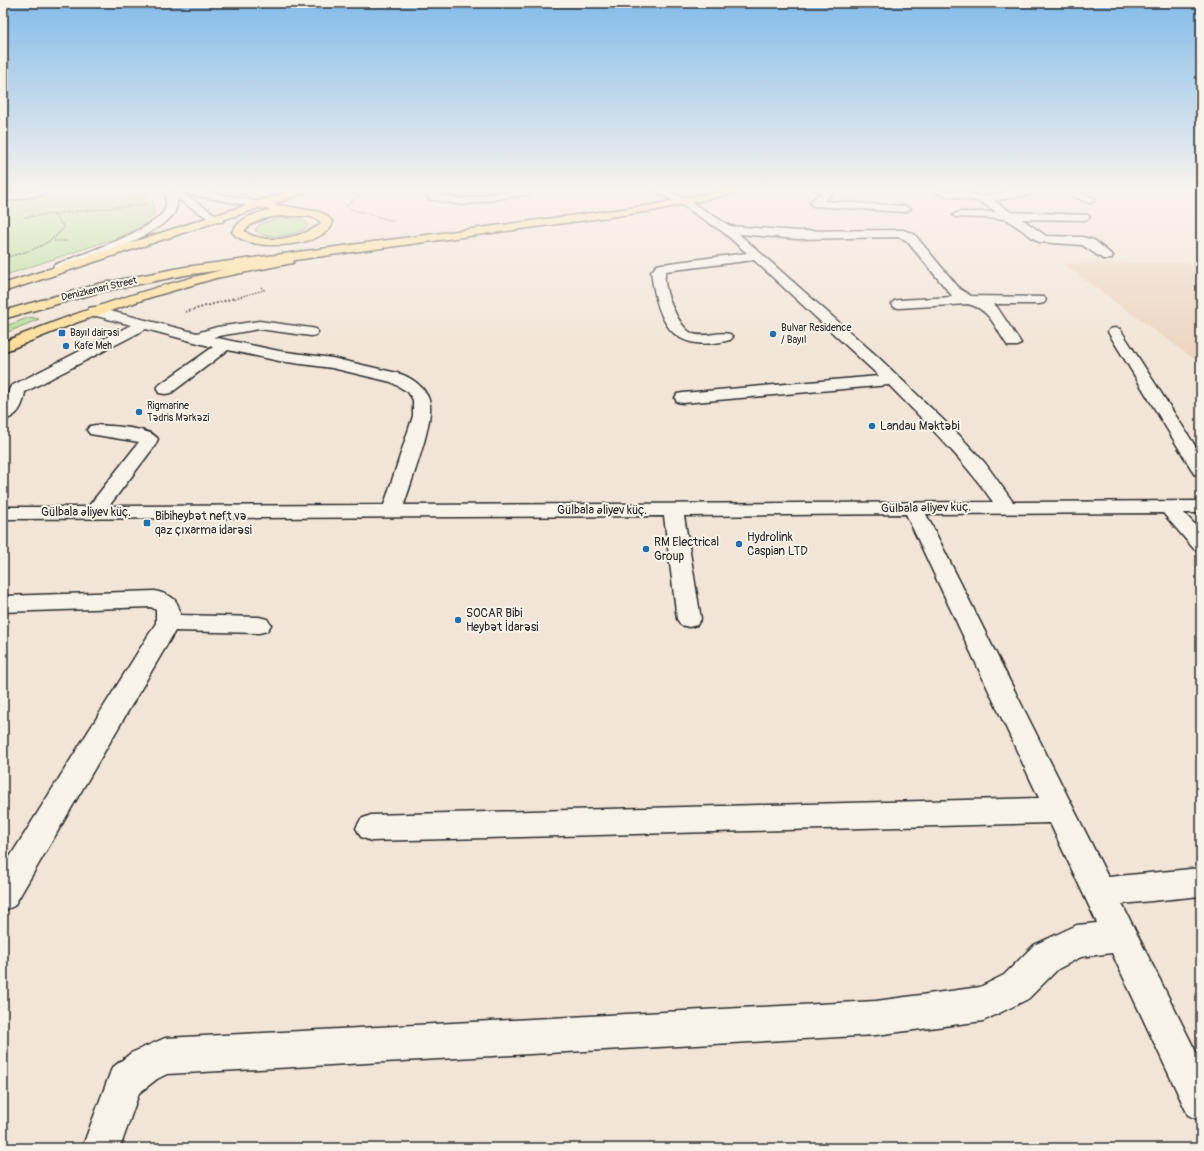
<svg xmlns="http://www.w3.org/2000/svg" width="1204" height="1151" viewBox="0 0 1204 1151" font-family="Pangolin,sans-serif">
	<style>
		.built { fill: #edd5c2 }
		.green { fill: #b5dd98; stroke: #708462 }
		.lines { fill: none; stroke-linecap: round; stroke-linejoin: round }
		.minor-casing { stroke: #2b2b2b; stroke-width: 3 }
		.major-casing { stroke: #2b2b2b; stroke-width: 3 }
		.highway-casing { stroke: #2b2b2b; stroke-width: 3 }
		.path-far1 { stroke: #2b2b2b; stroke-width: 1.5; stroke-dasharray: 1.5 1.5; stroke-linecap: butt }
		.path { stroke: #2b2b2b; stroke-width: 2; stroke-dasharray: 2 2; stroke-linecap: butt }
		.minor { fill: #f7f3e8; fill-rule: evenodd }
		.major { fill: #fdde96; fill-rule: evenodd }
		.highway { fill: #fdde96; fill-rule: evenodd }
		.poi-dot { fill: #1f6fb2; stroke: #f7f3e8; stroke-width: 1.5 }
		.labels { text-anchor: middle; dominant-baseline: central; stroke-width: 4; stroke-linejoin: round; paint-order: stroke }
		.far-street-label { font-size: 10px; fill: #2b2b2b; stroke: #f7f3e8 }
		.far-poi-label { font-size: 10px; fill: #2b2b2b; stroke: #f7f3e8; text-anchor: start }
		.poi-label { font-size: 12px; fill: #2b2b2b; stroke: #f7f3e8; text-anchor: start }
		.street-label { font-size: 12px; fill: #2b2b2b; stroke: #f7f3e8 }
	</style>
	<rect width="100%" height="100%" fill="#f2e5d7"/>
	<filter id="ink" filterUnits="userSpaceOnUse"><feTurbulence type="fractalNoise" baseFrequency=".025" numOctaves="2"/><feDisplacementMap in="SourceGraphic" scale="8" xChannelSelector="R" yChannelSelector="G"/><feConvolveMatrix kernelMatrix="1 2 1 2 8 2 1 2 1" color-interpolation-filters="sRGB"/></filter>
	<g filter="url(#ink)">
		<path class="built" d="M1201 263V364L1063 264Z"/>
		<path class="green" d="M3 191H115L153 200 154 214 144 225 122 236 3 276Z
			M458 191H497L468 197 451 195Z
			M282 218 304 220 308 225C300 236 264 241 255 230L260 224Z
			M30 317 39 319 3 334V327Z"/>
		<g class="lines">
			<defs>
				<path id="minor" d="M27 191H49L44 194 3 202V196Z
					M164 191 181 192 224 220 222 222H214L177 199C178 207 175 214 168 220 155 233 70 275 54 271L53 268 54 265C77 256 156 230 165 209 168 204 165 196 164 191Z
					M183 191H205L261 202 267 205 261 208 188 194Z
					M431 191H445L440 195 463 199 509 191H534L529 194 463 205 429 199 427 195Z
					M654 191H668L688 200 730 226 797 231 903 230 914 234 960 289 971 296 1044 297 1046 300 1044 303 1039 304H993L997 307 1021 343 1018 346H1008C995 328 991 310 968 304L899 308 894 307 892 304 894 301 899 300 953 297 906 240 898 237 797 239 739 234 877 356 959 435 985 463 1013 502 1201 501V513H1184L1201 531V551L1194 549 1163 513 926 514 1108 877 1201 868V896L1122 904 1201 1062V1121L1188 1115 1112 953 1081 957 1058 969 1028 999 983 1021 876 1035 167 1074 157 1079 139 1093 120 1148H82L112 1068 131 1053 165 1038 876 1001 980 987 1004 975 1034 945 1077 925 1097 923 1050 823 371 841 361 837 356 828 361 819 371 815 1039 798 906 514 684 516 701 619 697 625 689 627 681 625 677 619 664 516 3 519V507H88L139 442 90 434 87 430 90 426 96 425C110 426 150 427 158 439L154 447 109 506 384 505 413 416V400L408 392 391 382 332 368 279 361 228 350 171 393 165 394 159 393 157 389 159 385 213 347 146 329 25 392C23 406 18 417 3 420V406L7 403 9 390 11 386 131 325 89 314 87 311 89 308 94 307 197 333 217 327 259 321 311 328 316 329 318 332 316 335 311 336 259 329 213 337 279 351 332 358 397 373C410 376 425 387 429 400 436 418 410 484 404 505L993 502C963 459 926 423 889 385L683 403 677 402 675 398 677 394 683 393 879 376 754 260 666 271C660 285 678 328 693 334 705 338 719 331 730 334L733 337 730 340C672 355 658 323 651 272L657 265 662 264 747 253 723 232 680 204Z
					M823 191H835L824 201 905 206 911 209 905 212 813 206 810 202Z
					M934 191H958L984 196 1012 191H1037L1032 194 994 201 1011 212 1088 215 1090 217 1088 219 1084 220 1022 219 1046 236 1082 237 1094 240 1113 256 1111 259H1103L1082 245 1039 242 1006 219 955 217 953 215 959 212H996L981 202 939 194Z
					M1062 191H1077L1094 198 1095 200 1090 203 1086 202Z
					M1115 328 1120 329 1122 332 1201 455V476L1194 474 1192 470 1108 332 1110 329Z
					M155 591C170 595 179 598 180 615L259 617 267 619 271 625 267 631 259 633 175 631 14 906 3 911V868L156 623V610L151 607 3 612V596Z"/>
				<path id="major" d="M288 256 293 257 294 260 293 263 216 278 148 298 78 322 3 352V342C96 304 189 274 288 256Z"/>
				<path id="highway" d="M290 191H306L305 193 273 204 320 212 327 216 333 222C327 248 247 253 232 232 240 217 256 213 271 210L259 208 3 292V284ZM293 216C301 216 318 215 321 224 301 238 265 246 244 231 256 217 276 216 293 216Z
					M716 191H737L732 194 652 211 185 275 100 292 3 319V311L98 284 185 267 652 205Z"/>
			</defs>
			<use href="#minor" class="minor-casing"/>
			<use href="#major" class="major-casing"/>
			<use href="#highway" class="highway-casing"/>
			<path class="path-far1" d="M136 191 148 196
				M368 191 346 205 350 209 394 221
				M328 197 340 193 358 195
				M25 217 146 204
				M54 241H67
				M3 258C26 252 49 247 64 227L53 214
				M232 299 264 290 260 286"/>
			<path class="path" d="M185 312 235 298"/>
			<use href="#minor" class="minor"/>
			<use href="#major" class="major"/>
			<use href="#highway" class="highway"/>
		</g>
	</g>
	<linearGradient id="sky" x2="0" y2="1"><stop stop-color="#84bcea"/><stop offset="0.54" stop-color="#f9f3ed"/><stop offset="1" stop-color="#f9f3ed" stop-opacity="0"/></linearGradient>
	<rect width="1204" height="352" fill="url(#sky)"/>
	<g class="poi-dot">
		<rect x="58" y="329" width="8" height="8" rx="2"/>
		<circle cx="773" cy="334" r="4"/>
		<circle cx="66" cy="346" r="4"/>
		<circle cx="139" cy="412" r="4"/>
		<circle cx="872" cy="426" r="4"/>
		<rect x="143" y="519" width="8" height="8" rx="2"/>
		<circle cx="739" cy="544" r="4"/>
		<circle cx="646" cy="549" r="4"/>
		<circle cx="458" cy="620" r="4"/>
	</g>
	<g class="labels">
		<g class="far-street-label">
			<text transform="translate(99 289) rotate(-13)">Denizkenari Street</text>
		</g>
		<g class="far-poi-label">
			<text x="781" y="328">Bulvar Residence<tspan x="781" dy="12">/ Bayıl</tspan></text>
			<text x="70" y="333">Bayıl dairəsi</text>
			<text x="74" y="346">Kafe Meh</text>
			<text x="147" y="406">Rigmarine<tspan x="147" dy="12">Tədris Mərkəzi</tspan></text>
		</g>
		<g class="poi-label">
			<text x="880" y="426">Landau Məktəbi</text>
			<text x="155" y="516">Bibiheybət neft və<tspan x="155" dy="14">qaz çıxarma idarəsi</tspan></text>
			<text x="747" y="537">Hydrolink<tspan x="747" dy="14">Caspian LTD</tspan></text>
			<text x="654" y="542">RM Electrical<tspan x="654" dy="14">Group</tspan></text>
			<text x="466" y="613">SOCAR Bibi<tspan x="466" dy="14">Heybət İdarəsi</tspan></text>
		</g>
		<g class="street-label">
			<text transform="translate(926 508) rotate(-1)">Gülbala Əliyev küç.</text>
			<text x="602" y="510">Gülbala Əliyev küç.</text>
			<text x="86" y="512">Gülbala Əliyev küç.</text>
		</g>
	</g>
	<rect width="1204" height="1151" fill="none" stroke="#f7f3e8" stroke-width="16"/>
	<rect x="8" y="8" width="1188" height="1135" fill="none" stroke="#2b2b2b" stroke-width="1.5" filter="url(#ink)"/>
</svg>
